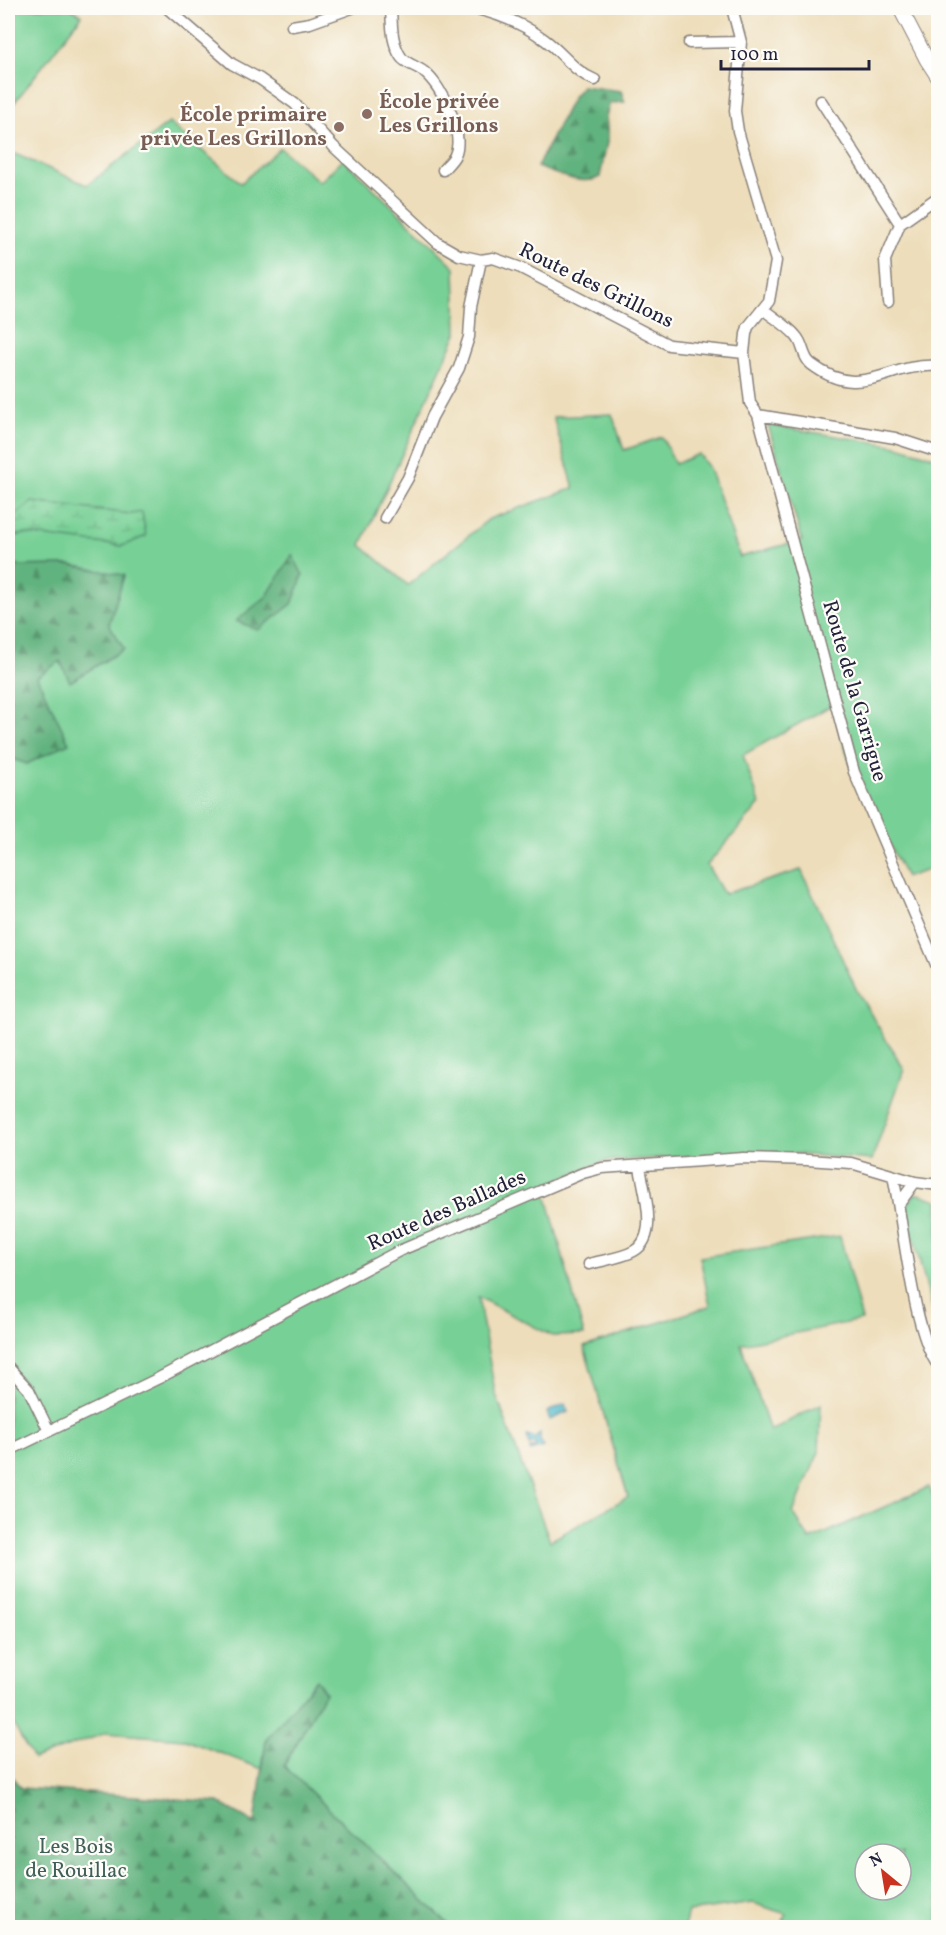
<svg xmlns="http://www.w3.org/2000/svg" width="946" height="1935" viewBox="0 0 946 1935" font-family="Vollkorn,serif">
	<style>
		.green { fill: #77d095; stroke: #4c7968; stroke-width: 1.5; fill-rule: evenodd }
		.forest { fill: url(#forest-firs); stroke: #426a5c; stroke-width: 1.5 }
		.wetland { fill: url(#wetland-marsh); stroke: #4c7968; stroke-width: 1.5 }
		.water { fill: #4bb7c8; stroke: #366c82; stroke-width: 1.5 }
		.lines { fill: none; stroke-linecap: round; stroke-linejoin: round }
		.minor-casing { stroke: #88807a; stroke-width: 13 }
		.tertiary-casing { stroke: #88807a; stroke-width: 16 }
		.minor { stroke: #fff; stroke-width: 10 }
		.tertiary { stroke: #fff; stroke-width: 14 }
		.education-dot { fill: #8d6e63; stroke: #fdfcf7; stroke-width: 2 }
		.labels { text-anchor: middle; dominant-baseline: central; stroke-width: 4.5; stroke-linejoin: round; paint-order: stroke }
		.education-label { font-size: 21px; font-weight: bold; fill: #785e54; stroke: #fdfcf7; text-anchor: start }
		.street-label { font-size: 21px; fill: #22223b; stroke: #fdfcf7 }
		.park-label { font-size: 21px; fill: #405f5a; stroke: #fdfcf7 }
	</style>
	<defs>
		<pattern id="forest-firs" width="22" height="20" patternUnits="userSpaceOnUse" patternTransform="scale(1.5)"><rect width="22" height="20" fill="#61b27e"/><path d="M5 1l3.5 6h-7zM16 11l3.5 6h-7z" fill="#509068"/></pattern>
		<pattern id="wetland-marsh" width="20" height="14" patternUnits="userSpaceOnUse" patternTransform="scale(1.5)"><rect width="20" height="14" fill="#77d095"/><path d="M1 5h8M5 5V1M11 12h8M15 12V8" fill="none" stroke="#67b281"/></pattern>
	</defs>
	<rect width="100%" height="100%" fill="#fdfcf7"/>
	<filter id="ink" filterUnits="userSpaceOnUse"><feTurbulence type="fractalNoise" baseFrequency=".0167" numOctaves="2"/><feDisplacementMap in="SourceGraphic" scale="12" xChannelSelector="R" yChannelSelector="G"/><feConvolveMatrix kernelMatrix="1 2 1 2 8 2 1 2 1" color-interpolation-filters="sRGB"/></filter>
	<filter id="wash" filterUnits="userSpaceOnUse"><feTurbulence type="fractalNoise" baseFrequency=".008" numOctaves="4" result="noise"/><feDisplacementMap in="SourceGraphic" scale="24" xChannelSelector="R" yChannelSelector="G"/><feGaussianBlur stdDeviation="1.35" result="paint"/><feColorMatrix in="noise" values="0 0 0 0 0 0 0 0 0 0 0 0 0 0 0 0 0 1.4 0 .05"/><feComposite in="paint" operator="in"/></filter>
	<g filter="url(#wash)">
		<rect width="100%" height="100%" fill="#edddba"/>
		<path class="green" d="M8 8H70L82 15 8 111Z
			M169 123 241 183 280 148 320 182 343 159 455 267 457 333 361 545 408 585 489 519 574 488 553 417 612 414 624 450 662 437 675 464 699 454 709 468 740 557 802 540 768 425 898 446 938 458V867L906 877 854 776 832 705 743 755 760 804 707 865 724 894 801 870 858 993 904 1069 872 1160 769 1152 605 1161 544 1186 584 1335 552 1336 478 1297 495 1392 550 1541 628 1497 584 1347 710 1306 700 1257 840 1236 862 1320 741 1344 770 1431 821 1404 819 1452 793 1513 810 1540 929 1487 938 1507V1927H781L786 1914 753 1903 688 1912 684 1927H451L284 1766 325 1692 266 1740 262 1769 183 1739 106 1733 33 1759 8 1715V757L27 764 37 677 60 661 71 681 124 649 109 624 124 576 70 565 8 566V151L87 185ZM865 1854H901V1890H865Z
			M916 1193 938 1200V1329L905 1207Z"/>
		<path class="forest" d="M582 86 621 91 625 102 610 103 606 116 608 138 600 177C583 187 554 173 537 167L573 97Z
			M292 555 303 575 292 604 258 630 236 621 267 596Z
			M70 565 124 575 109 624 124 649 70 682 60 661 37 677 69 743 27 764 8 757V566Z
			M316 1679 325 1692 284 1766 451 1927H8V1772L21 1788 218 1802 255 1823 266 1740Z"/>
		<path class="wetland" d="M32 502 131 514 142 512 146 536 122 546 25 534 8 537V521Z"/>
		<path class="water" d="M565 1404 568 1412 550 1420 547 1412Z
			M540 1433V1440L544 1447 530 1451V1448H535L536 1443 529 1445 527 1436 535 1438Z"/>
	</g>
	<g filter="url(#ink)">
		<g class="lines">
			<defs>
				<path id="minor" d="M167 8 232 64 260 79 295 104 334 147 438 243 459 255 481 260 493 258 521 268 669 345 744 353
					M391 8C392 25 391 42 401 57 406 64 417 66 424 72 442 86 465 133 455 155 453 160 446 166 443 170
					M473 8C498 14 524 24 545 40 563 53 574 72 595 80
					M732 8 741 42 735 111 738 131 776 261 769 301 748 327 746 334 744 353 750 403 758 415 895 438 938 452
					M292 26 310 23 352 8
					M689 43 741 42
					M821 101 900 224 938 197
					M888 302 885 260 900 224
					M764 310C774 318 788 326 796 336 804 344 802 357 811 364 862 403 887 362 938 366
					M758 415 854 772 938 969
					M385 518 408 478 432 417 459 368 469 337 471 307 481 260
					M893 1176C903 1220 913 1334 938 1365
					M899 1204 915 1182
					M589 1264C603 1260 622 1258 634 1251 660 1236 643 1189 640 1167
					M8 1367 29 1390 48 1429
					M8 1451 159 1378 399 1251 583 1173 602 1168 744 1158 807 1160 851 1163 915 1182 938 1185"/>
				<path id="tertiary" d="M900 8 927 60 938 77"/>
			</defs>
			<use href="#minor" class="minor-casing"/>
			<use href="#tertiary" class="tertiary-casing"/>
			<use href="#minor" class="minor"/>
			<use href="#tertiary" class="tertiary"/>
		</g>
	</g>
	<g class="education-dot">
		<circle cx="367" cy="114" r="6"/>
		<circle cx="339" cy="127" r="6"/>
	</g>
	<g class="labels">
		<g class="education-label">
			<text x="379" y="102">École privée<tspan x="379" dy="24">Les Grillons</tspan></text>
			<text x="327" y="115" text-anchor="end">École primaire<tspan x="327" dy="24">privée Les Grillons</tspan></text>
		</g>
		<g class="street-label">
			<text transform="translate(596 286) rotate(26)">Route des Grillons</text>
			<text transform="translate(854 691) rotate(74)">Route de la Garrigue</text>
			<text transform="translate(447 1211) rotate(-24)">Route des Ballades</text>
		</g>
		<g class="park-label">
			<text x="76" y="1847">Les Bois<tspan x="76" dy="24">de Rouillac</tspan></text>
		</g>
	</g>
	<rect width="946" height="1935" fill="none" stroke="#fdfcf7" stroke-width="30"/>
	<g transform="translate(883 1872) rotate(330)"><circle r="28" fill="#fdfcf7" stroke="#a5a5ac" stroke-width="1.5"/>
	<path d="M0-4.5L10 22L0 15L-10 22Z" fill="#c8321e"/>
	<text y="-9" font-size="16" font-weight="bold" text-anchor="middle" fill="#22223b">N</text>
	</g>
	<path d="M721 60v9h148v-9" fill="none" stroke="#22223b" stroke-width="3"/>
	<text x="730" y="60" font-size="18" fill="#22223b" stroke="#fdfcf7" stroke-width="4.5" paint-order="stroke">100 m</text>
</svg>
